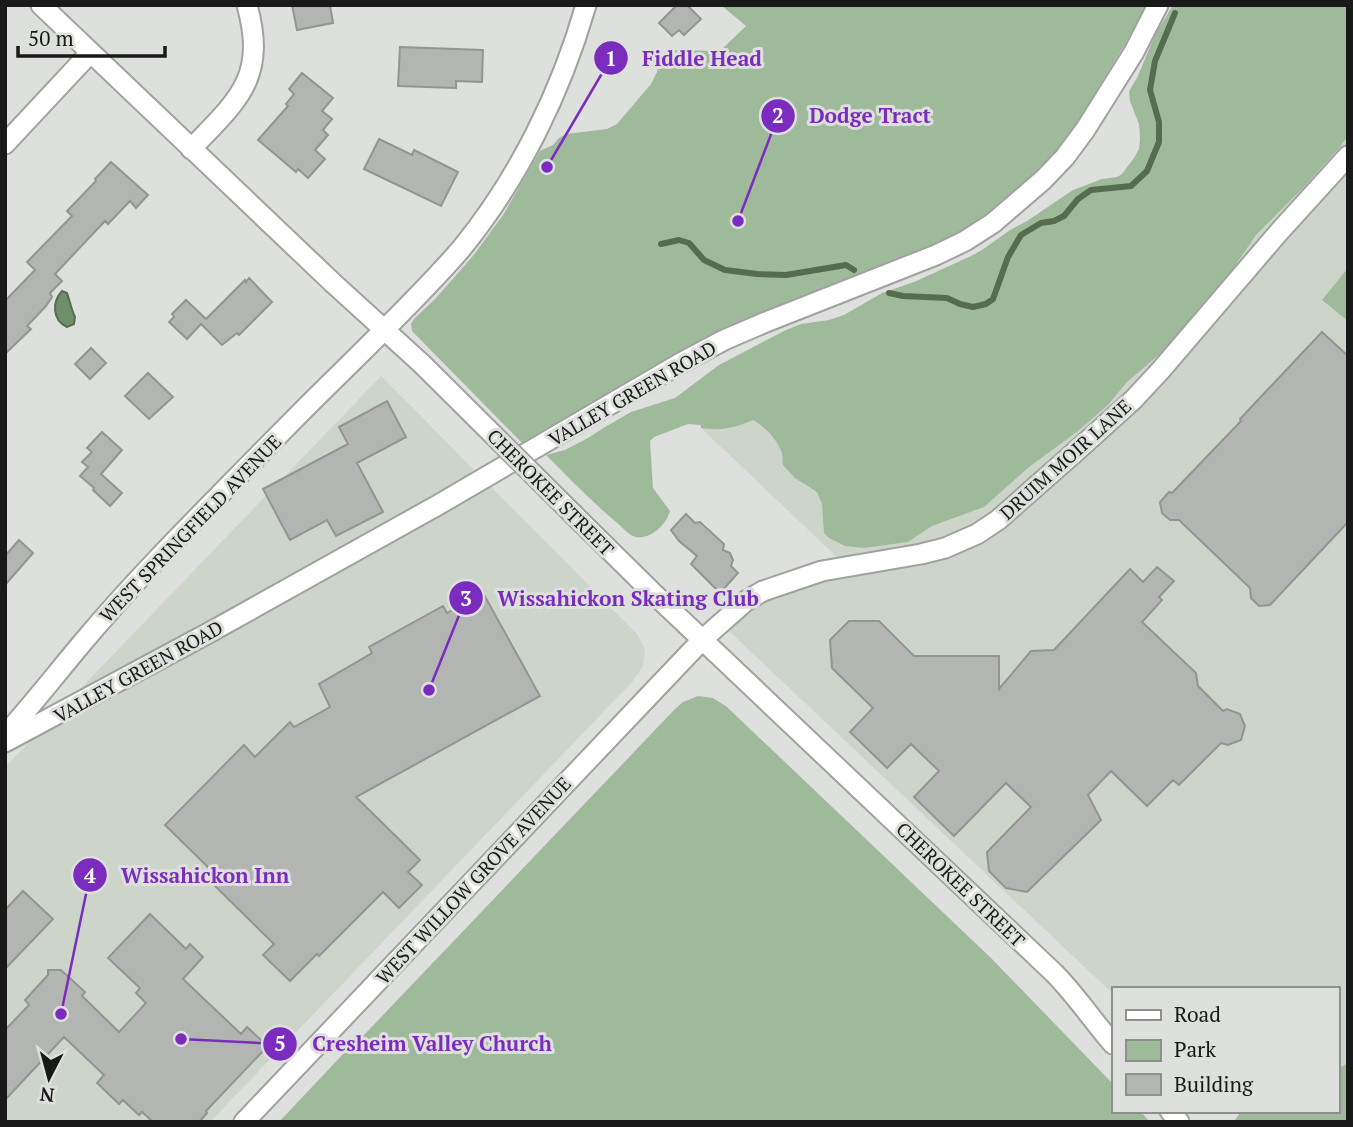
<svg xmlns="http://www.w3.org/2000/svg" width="1353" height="1127" viewBox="0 0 1353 1127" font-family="'PT Serif',serif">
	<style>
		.built { fill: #cdd5cb }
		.green { fill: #9fb99b }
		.water { fill: #6f8f6a; stroke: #556c51; stroke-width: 2 }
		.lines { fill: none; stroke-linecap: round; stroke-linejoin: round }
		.stream { stroke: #556c51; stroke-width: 6 }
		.building { fill: #b2b5b2; stroke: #929591; stroke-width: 2 }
		.minor-casing { stroke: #9fa29e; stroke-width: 23 }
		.minor { stroke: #fff; stroke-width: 19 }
		.minor-bridge-casing { stroke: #9fa29e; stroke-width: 23; stroke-linecap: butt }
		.minor-bridge { stroke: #fff; stroke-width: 19 }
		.labels { text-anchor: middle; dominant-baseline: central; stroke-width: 6; stroke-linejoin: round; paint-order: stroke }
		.street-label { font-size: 19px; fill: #181918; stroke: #dde0dc }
		.leader { fill: none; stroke: #7b2cbf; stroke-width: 2.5 }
		.callout-dot { fill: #7b2cbf; stroke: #dde0dc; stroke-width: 2.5 }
		.mark-label { font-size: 21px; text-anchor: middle; font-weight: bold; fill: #fff }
		.callout-label { font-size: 21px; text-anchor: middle; font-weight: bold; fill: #7b2cbf; stroke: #dde0dc; stroke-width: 6; stroke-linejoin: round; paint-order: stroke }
	</style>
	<rect width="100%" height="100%" fill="#dde0dc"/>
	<path class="built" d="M1348 57V1122H1249L1238 1111H1337V989H1113V994L712 615 746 592 841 561 701 428 972 371Z
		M381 376 638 635 645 650 643 666 633 681 210 1122H5V767Z"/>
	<path class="green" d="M721 5H1146C1134 31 1118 56 1103 80 1091 100 1080 121 1066 139 1034 181 993 214 947 240L524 445 412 331 411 324 414 319 436 298 473 256 503 215 540 151 553 145 559 138 566 134 607 129 617 124 651 84 657 72 661 56 667 50 720 51 746 26Z
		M1173 5H1348V136L1339 148 1303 188 1256 235 1226 279 1169 346 1127 382 1108 405 1078 431 1029 467 984 507 932 526 908 542 864 548 845 546 829 538 824 533 822 504 817 492 795 478 783 465C782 461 783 457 782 453 778 440 764 426 753 420 734 428 722 431 701 428V425L688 424 654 437 650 441 653 488 670 511C666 525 649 542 633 536 628 534 621 526 616 522 591 501 569 478 546 455L565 450 588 438 605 427 631 412 675 398 719 365 786 330 801 324 829 320 844 315 882 293 914 282 971 256 982 250 1010 230 1027 221 1073 190 1102 179 1117 177 1122 174 1134 158 1139 149 1140 139 1139 124 1130 101 1129 91 1137 78 1156 33Z
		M1348 268V321L1322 300Z
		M698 696 713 698 727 707 991 958 1113 1084V1111H1140L1150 1122H279L361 1035H364L675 709 683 702Z
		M1348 1063V1122H1234L1241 1111H1337V1069Z"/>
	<path class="water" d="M62 291 67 293C70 301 71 309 75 317L74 324 67 327C52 320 52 302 62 291Z"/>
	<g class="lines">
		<path class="stream" d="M661 244 679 240 689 243 704 260 725 270 757 274 786 275 846 265 854 270
			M889 293 903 296 947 298 960 304 973 307 986 304 993 299 1008 257 1021 235 1041 223 1054 221 1064 216 1078 199 1091 190 1131 186 1147 171 1159 142V122L1150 90 1155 61 1175 13"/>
	</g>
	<path class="building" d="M292 5H330L333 23 297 30Z
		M677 5H687L701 19 684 35 679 30 672 36 659 23Z
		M400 47 483 50 482 82 456 81V88L398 86Z
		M302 73 333 98 322 111 332 119 323 130 328 135 315 150 325 159 308 178 298 169 296 172 258 140 288 106 286 104 294 94 289 89Z
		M379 139 412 155 414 150 458 172 441 206 364 169Z
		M111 162 148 195 136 208 130 201 108 224 105 221 55 274 62 281 50 293 52 297 46 306 27 326 31 329 5 354V301L35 270 27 262 72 216 67 211 96 181 95 179Z
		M249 278 272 302 239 335 237 333 222 345 201 324 187 339 169 322 174 317 172 314 186 300 206 319 245 280 246 282Z
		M1322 332 1348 356V522L1270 605 1259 606 1251 598 1250 588 1179 520H1170L1162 513 1160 502 1169 492 1172 493 1241 421 1240 419Z
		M91 348 106 363 90 379 75 364Z
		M148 373 173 397 149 419 125 396Z
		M387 401 406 437 357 463 383 512 336 536 327 520 290 540 263 489 348 444 339 427Z
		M102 432 122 450 101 474 122 493 110 506 93 490 94 488 80 476 88 467 82 462 92 452 87 448Z
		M686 514 695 523 700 522 724 544 723 550 730 553 733 560 731 566 738 573 720 593 691 564 697 556 679 541 671 530Z
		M19 540 33 553 5 585V556Z
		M1157 567 1174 581 1159 597 1162 600 1142 622 1196 673 1198 686 1223 711 1227 709 1240 714 1245 726 1241 740 1228 745 1221 743 1179 785 1173 780 1147 806 1111 771 1088 795 1101 820 1027 892 1006 888 989 871 987 852 1031 807 1006 783 954 836 914 797 939 771 911 744 887 768 850 732 873 708 832 668 830 640 849 621H879L914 656H999V689L1031 651 1054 650 1130 569 1143 582Z
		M483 593 540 696 356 797 420 860 408 872 422 885 399 908 383 892 319 956 317 954 290 981 263 955 274 944 210 881 216 875 165 825 244 745 255 757 290 722 294 727 330 707 319 684 372 653 369 647 443 606 447 613Z
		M23 891 53 919 5 969V910Z
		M150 914 186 949 190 944 203 957 183 979 241 1034 247 1027 264 1043V1050L206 1111 207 1113 199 1122H153L142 1112 139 1115 123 1100 119 1104 97 1083 104 1075 64 1037 5 1100V1030L29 1005 25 1000 48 975V970H61L85 992 82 996 119 1032 146 1003 136 993 140 988 108 958Z"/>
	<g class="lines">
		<defs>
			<path id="minor" d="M41 5 333 283 422 364
				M5 144 90 53
				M191 149C238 100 267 78 247 5
				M575 516 653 593 1054 973C1075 994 1093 1021 1113 1044
				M5 735C32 705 57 673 83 642 135 580 193 522 250 464 287 426 324 389 362 352 396 318 430 285 461 249 519 178 561 92 586 5
				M5 742 214 630 438 505 679 364 724 340 766 322 936 255 965 241 993 223 1043 180 1065 157 1085 130 1134 52 1158 5
				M1170 1111 1179 1122
				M244 1122 703 639 746 601 763 591 822 571 921 554 945 548 977 534 998 520 1074 453 1133 400 1160 371 1279 232 1348 156"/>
		</defs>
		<use href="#minor" class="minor-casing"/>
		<use href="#minor" class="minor"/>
		<defs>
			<path id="minor-bridge" d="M422 364 575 516"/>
		</defs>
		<use href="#minor-bridge" class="minor-bridge-casing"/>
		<use href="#minor-bridge" class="minor-bridge"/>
	</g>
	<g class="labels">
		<g class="street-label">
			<text transform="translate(632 393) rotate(-30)">VALLEY GREEN ROAD</text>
			<text transform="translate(1065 459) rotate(-42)">DRUIM MOIR LANE</text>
			<text transform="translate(551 492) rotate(45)">CHEROKEE STREET</text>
			<text transform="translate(190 528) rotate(-46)">WEST SPRINGFIELD AVENUE</text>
			<text transform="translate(138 671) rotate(-29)">VALLEY GREEN ROAD</text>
			<text transform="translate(473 880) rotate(-47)">WEST WILLOW GROVE AVENUE</text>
			<text transform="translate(961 884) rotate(44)">CHEROKEE STREET</text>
		</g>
	</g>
	<path class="leader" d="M547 167L611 58M738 221L778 116M429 690L466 598M61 1014L90 875M181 1039L280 1044"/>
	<g class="callout-dot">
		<circle cx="547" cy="167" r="7"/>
		<circle cx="738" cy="221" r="7"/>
		<circle cx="429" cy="690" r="7"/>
		<circle cx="61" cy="1014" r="7"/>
		<circle cx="181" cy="1039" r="7"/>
		<circle cx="611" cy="58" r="18"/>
		<circle cx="778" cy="116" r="18"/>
		<circle cx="466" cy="598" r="18"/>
		<circle cx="90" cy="875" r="18"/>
		<circle cx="280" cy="1044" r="18"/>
	</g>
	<g class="mark-label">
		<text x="611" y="66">1</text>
		<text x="778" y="123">2</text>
		<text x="466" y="606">3</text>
		<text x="90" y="883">4</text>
		<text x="280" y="1051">5</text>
	</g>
	<g class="callout-label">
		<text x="702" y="66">Fiddle Head</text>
		<text x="870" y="123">Dodge Tract</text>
		<text x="628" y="606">Wissahickon Skating Club</text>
		<text x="205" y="883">Wissahickon Inn</text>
		<text x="432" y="1051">Cresheim Valley Church</text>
	</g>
	<rect width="1353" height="1127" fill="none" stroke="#181918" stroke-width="14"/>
	<rect x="1112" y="987" width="228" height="126" fill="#dde0dc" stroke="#8e908e" stroke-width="2"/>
	<rect x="1126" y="1010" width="35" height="10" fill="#ffffff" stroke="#8e908e" stroke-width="2"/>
	<text x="1174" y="1022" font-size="21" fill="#181918">Road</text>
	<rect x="1126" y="1040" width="35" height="21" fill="#9fb99b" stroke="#8e908e" stroke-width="2"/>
	<text x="1174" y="1057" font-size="21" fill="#181918">Park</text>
	<rect x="1126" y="1074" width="35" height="21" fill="#b2b5b2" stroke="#8e908e" stroke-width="2"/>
	<text x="1174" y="1092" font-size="21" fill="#181918">Building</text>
	<g transform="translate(49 1078) rotate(186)" stroke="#dde0dc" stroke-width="5" paint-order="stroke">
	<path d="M0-5L12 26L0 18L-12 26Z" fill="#181918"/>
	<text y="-10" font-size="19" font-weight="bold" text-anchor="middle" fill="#181918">N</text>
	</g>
	<path d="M18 46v10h147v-10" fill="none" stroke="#181918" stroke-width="3.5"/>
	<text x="28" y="46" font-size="21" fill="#181918" stroke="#dde0dc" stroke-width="5" paint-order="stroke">50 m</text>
</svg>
